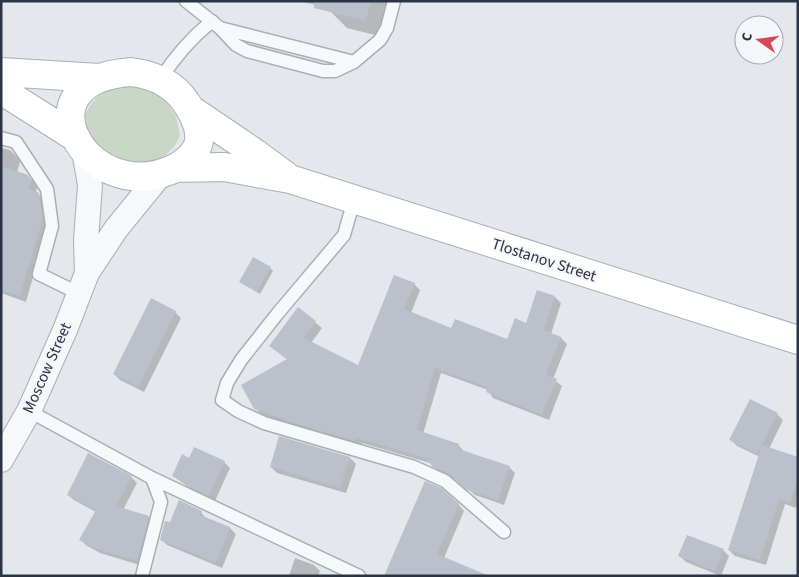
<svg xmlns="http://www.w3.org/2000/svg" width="799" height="577" viewBox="0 0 799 577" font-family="'Source Sans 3',sans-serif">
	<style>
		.green { fill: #c9d6c5 }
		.shadow { fill: #0003 }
		.building { fill: #bbc0ca }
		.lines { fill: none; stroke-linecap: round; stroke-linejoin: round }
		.lane-casing { stroke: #a9aeb7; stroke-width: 15 }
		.street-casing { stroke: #a9aeb7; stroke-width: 26 }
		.secondary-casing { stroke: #a9aeb7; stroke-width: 30 }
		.lane { stroke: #f7f8fa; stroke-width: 12 }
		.street { stroke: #f7f8fa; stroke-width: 24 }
		.secondary { stroke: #fff; stroke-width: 28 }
		.labels { text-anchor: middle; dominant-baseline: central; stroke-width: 4; stroke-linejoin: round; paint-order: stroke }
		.street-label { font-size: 16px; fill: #2b3445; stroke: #f4f6f9 }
	</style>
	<rect width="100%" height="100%" fill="#e4e7ec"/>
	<path class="green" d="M132 85 145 87 164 98 176 116 180 135 176 144 166 155 154 162 126 165 100 152 86 128 85 115 89 107 97 97 108 90Z"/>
	<path class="shadow" d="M300 1H392L383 37 347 28 331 12V9Z
		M1 148 10 150 17 157 20 161 17 173 27 176 34 182 37 187 36 193 45 200 48 224 26 302 1 293Z
		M270 268 273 271 260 294 240 282Z
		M414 284 420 290 411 313 452 329 507 341 527 325 555 297 561 303 551 334 561 338 567 344 553 379 562 386 549 420 493 398 488 390 441 373 423 434 458 445 464 451 509 467 515 473 504 505 475 495 458 480 439 472 430 463 362 443 361 447 289 424 261 414 255 408 288 360 271 346 298 309 322 328 311 343 359 367Z
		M175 312 181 318 144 392 120 380 114 374Z
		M777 414 783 420 769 449 798 458V501L796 508 785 504 766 565 735 556 729 550 760 457 737 446 731 440Z
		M350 458 356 464 346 493 277 473 271 467Z
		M224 462 230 468 215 501 193 490 173 476Z
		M131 477 137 483 123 510 148 517 154 523 143 566 100 553 86 545 81 540 96 512 74 500 68 495Z
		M458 504 464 511 444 558 386 576Z
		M201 512 206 519 230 528 236 534 222 568 167 545 161 539 171 524Z
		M723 550 729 556 721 576 686 562 680 556Z
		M295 558 314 565 320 571 318 576H289Z"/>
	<path class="building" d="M315 1H371L366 21 314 8Z
		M1 166 28 175 31 180 29 189 39 193 43 218 20 296 1 290Z
		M253 257 271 267 257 292 239 282Z
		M394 275 415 283 404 309 451 328 455 319 507 339 515 318 526 323 537 290 555 296 544 330 561 337 546 375 557 379 542 415 486 392 487 387 435 368 417 430 459 444 458 449 510 466 498 500 467 490 450 475 431 466 432 464 427 462 429 459 356 438 355 441 283 420 284 419 254 409 241 385 287 359 269 346 298 307 316 321 304 338 358 365Z
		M151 298 176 311 138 387 113 374Z
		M750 399 778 413 757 454 729 440Z
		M279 436 350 457 340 488 270 467Z
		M762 445 798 457V478L790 502 779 499 760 560 728 550Z
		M194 447 225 461 209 496 185 485 186 483 172 476 182 454 189 458Z
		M88 453 132 476 116 506 149 516 137 561 94 548 79 540 96 510 67 495Z
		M425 481 441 488 459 504 437 554 489 576H384Z
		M179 500 202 511 200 515 230 527 216 563 160 540 165 521 170 522Z
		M687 535 724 549 715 571 678 556Z"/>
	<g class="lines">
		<defs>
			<path id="lane" d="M186 1 220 28 236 45 247 51 323 71H335L354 62 380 40 387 28 394 1
				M220 28 354 62
				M160 80C175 56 190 39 212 21
				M1 138 16 142 47 189 52 226 39 274 80 294
				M354 200 344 235 278 313 241 360 227 383 222 400 238 411 264 423 414 467 445 481 504 532
				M29 411 152 478 359 576
				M142 576 161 502 152 478"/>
			<path id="street" d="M84 151 90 185 86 240 87 273
				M1 460 29 411 65 330 87 273 116 229 160 175"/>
			<path id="secondary" d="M1 72 99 78
				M131 72C145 74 158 77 170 86 185 96 204 126 198 145 194 156 181 166 171 170 85 206 16 80 131 72Z
				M1 90 75 137
				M190 109 255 153 285 175
				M175 168 224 167 290 179 798 340"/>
		</defs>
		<use href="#lane" class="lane-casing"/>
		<use href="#street" class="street-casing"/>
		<use href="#secondary" class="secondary-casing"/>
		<use href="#lane" class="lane"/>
		<use href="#street" class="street"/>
		<use href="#secondary" class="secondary"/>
	</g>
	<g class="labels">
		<g class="street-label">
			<text transform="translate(544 260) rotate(18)">Tlostanov Street</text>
			<text transform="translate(47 368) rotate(-66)">Moscow Street</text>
		</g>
	</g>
	<rect width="799" height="577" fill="none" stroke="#2b3445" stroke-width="5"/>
	<g transform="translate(759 40) rotate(284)"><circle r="24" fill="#f4f6f9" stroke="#a4a8b1"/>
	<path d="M0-4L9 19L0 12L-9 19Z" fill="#d1495b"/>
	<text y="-8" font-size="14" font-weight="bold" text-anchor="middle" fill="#2b3445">С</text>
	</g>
</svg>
